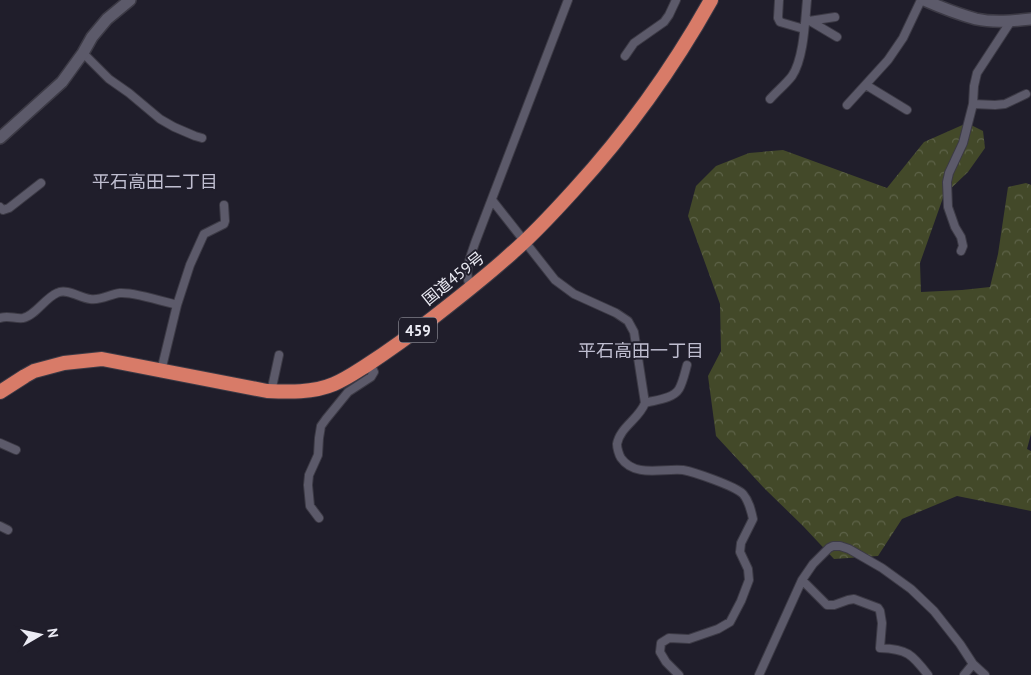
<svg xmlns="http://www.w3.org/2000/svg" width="1031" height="675" viewBox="0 0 1031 675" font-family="'PT Sans','Noto Sans JP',sans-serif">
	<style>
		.forest { fill: url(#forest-crowns) }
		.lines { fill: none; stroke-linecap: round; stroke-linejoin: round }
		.street-casing { stroke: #3c3a45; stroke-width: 10 }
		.secondary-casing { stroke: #3c3a45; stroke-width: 14 }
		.highway-casing { stroke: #3c3a45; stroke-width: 16 }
		.street { stroke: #5c5a6a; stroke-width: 8 }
		.secondary { stroke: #5c5a6a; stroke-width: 11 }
		.highway { stroke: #d87b68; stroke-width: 14 }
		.labels { text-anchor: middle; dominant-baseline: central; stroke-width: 4; stroke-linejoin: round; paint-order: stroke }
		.shield { fill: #201e2b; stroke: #aeaeb8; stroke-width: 1 }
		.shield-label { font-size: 15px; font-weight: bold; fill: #ebebf4 }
		.street-label { font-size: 16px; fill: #ebebf4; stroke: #201e2b }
		.neighbourhood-label { font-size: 18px; fill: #bfbed0; stroke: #201e2b }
	</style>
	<defs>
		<pattern id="forest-crowns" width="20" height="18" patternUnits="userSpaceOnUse" patternTransform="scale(1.25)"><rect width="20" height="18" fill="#434929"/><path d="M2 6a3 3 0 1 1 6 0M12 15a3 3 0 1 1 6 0" fill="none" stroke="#5e6349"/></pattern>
	</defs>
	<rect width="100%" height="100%" fill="#201e2b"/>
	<path class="forest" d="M967 123 983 131 985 148 968 172 944 195 920 263 921 292 962 290 990 287 998 254 1008 187 1026 183 1031 185V434L1027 449 1031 451V511L957 496 902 519 878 556 834 559 803 526 765 489 716 436 708 376 721 351 720 304 688 216 696 186 716 166 749 153 783 150 887 188 924 142Z"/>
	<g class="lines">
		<defs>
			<path id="street" d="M779 0 778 18 780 22 804 29
				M809 21 835 17
				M810 21 837 37
				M1011 21 977 73 974 86 973 104 995 105 1005 104 1026 94
				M83 53 109 79 129 93 160 119 174 127 195 136 202 138
				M625 56 634 43 664 22 669 15 676 0
				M866 85 907 110
				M770 99C777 91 786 84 792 76 804 58 805 21 807 0
				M847 105 888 60 903 38 921 0
				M492 200 555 280 574 294 616 313 628 321 634 332 645 403C639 419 620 427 617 444 617 448 619 455 621 458 635 478 663 468 683 470 694 472 735 486 743 494 749 501 751 510 753 519L741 543 740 552 748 569 749 580 741 601 730 622 718 629 689 639 669 638 661 643 660 652 666 662 679 675
				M0 207 3 210 9 208 41 183
				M961 251 963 246 961 237 955 227 948 207 947 182 949 173 963 143 973 104
				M471 288C463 273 470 258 475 243L568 0
				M0 318C8 315 15 319 23 318 35 316 45 298 57 293 67 288 80 298 90 299 101 301 110 294 120 293 134 292 162 301 177 305
				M161 371 177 305 190 265 204 234 224 224 225 221 224 205
				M271 392 279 355
				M645 403C655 400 673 399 679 389 683 382 685 372 687 365
				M0 443 16 450
				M319 518 310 506 308 485 309 475 318 455 319 438 321 426 326 419 348 392 371 377 374 372 370 363
				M0 526 8 530
				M802 580 827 605H834L848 600 854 599 878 608 880 611 882 623 880 648C907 649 912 654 928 675
				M759 675 802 580 813 564 829 548 833 546H840L849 549 882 568 911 589 934 611 960 644 973 664 985 675
				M964 675 973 664"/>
			<path id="secondary" d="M924 0C940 7 958 14 976 19 994 23 1013 21 1031 19
				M0 138 62 82 83 53 92 37 107 19 130 0"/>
			<path id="highway" d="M0 392 25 376 34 371 64 363 102 359 267 391C288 392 313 393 334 384 346 379 356 372 367 365 390 350 412 334 434 317 461 296 488 275 513 252 535 233 555 211 574 190 627 132 673 68 711 0"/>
		</defs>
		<use href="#street" class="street-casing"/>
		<use href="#secondary" class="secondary-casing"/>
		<use href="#highway" class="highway-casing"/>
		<use href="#street" class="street"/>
		<use href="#secondary" class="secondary"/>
		<use href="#highway" class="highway"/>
	</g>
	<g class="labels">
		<rect class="shield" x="399" y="317.5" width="38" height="25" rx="4"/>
		<g class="shield-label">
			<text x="418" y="330">459</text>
		</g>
		<g class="street-label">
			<text transform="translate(453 278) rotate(-39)">国道459号</text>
		</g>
		<g class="neighbourhood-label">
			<text x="155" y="181">平石高田二丁目</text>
			<text x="641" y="350">平石高田一丁目</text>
		</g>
	</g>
	<g transform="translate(40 635) rotate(81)" stroke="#201e2b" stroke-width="4" paint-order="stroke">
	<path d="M0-4L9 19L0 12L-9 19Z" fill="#ebebf4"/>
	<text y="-8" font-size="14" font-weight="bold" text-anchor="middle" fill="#ebebf4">N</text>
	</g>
</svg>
